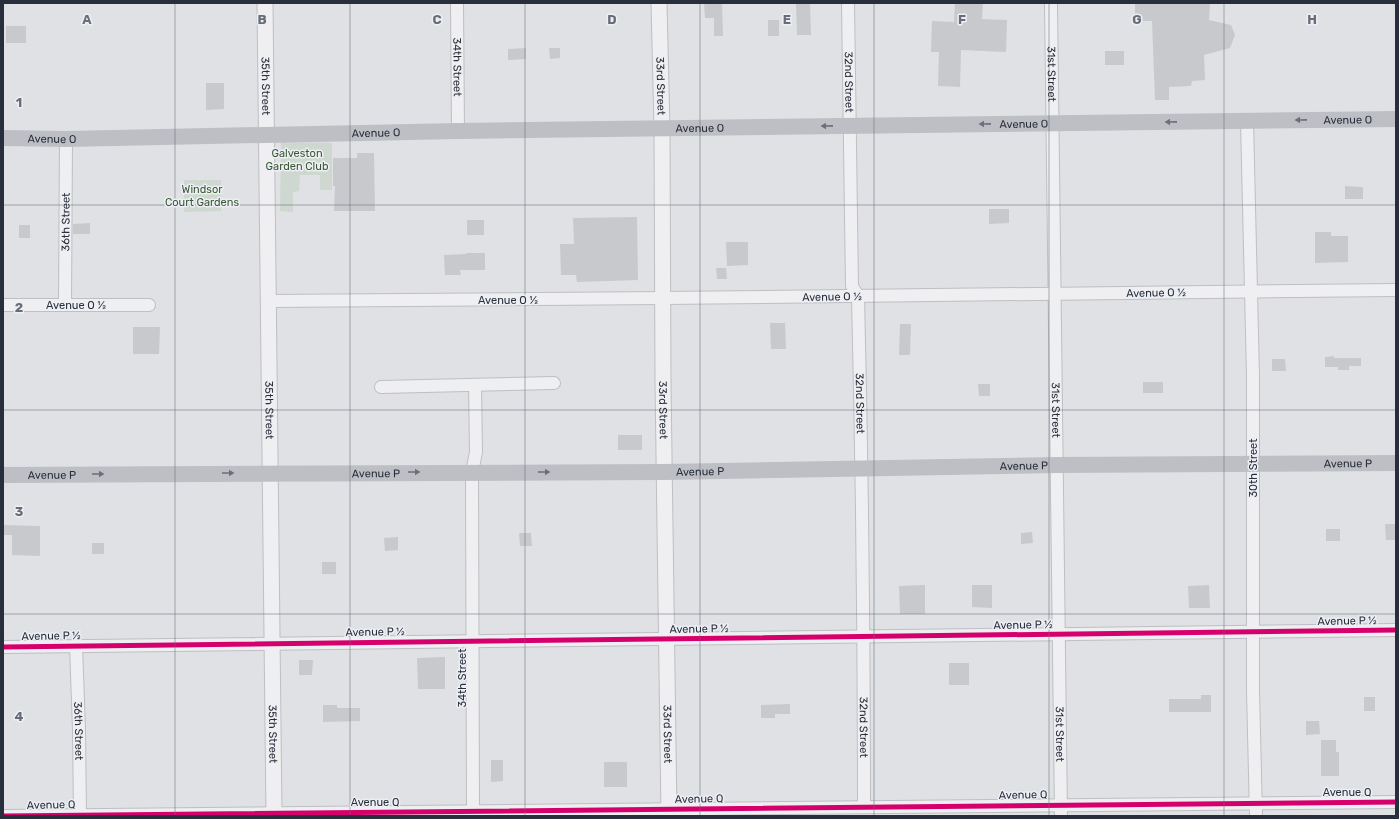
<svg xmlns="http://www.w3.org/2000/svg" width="1399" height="819" viewBox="0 0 1399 819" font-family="Rubik,sans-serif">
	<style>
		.green { fill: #cfd8d0 }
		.building { fill: #c8c9cd }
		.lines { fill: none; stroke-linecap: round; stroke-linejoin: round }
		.minor-casing { stroke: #bdbfc3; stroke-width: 14 }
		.tertiary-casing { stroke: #bdbfc3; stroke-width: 17 }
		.minor { stroke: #efeff1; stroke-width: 12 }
		.tertiary { stroke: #efeff1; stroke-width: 15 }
		.secondary { stroke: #bdbfc4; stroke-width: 16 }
		.cycleway-casing { stroke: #edeff4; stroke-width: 8 }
		.cycleway { stroke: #d6006c; stroke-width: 5 }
		.oneway { fill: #6b6f79 }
		.grid { fill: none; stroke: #686d77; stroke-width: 1; stroke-opacity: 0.55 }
		.labels { text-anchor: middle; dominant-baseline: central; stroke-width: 3; stroke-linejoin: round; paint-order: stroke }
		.street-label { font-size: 11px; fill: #282e3c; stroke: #edeff4 }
		.park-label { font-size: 11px; fill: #3a5835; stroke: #edeff4 }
		.grid-label { font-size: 13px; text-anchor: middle; font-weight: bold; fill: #686d77; stroke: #edeff4; stroke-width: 3; stroke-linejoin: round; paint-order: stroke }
	</style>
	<rect width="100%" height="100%" fill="#dfe1e5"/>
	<path class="green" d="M281 142 332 143V190H320V175H300L299 191 293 192V212L280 211Z
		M184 180H221V211L184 212Z"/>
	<path class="building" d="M704 3H722L723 36H714V18H705Z
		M796 3H810L811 35H797Z
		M955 3H983L982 19 1007 20 1006 52 961 50 960 87 938 86 939 52H931L932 21 954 22Z
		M1135 3 1210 4 1209 20 1231 25 1235 35 1230 48 1204 55 1205 80 1192 81 1191 86 1169 87V100H1155L1152 21H1135Z
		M768 20H779V36H768Z
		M6 26H26V43H6Z
		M526 48V59L508 60V49Z
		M549 48H560V58L550 59Z
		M1105 51H1124V65H1105Z
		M206 83H224V109L206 110Z
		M357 153H374L375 211H334L335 186H333V158H357Z
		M1345 186 1363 187V199H1345Z
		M989 209H1009V223L989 224Z
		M637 217 638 280 577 282 576 275H561L560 244H574L573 218Z
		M467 220H484V235H467Z
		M90 223V234H73V224Z
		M19 225H30V238H19Z
		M1315 232H1331V236H1348V262L1315 263Z
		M726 242H748V265L727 266Z
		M466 253H485V270H460L461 275H445L444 255 466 254Z
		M716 268H726L727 279H717Z
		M770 323H785L786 349H771Z
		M900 324H911L910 355H899Z
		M133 327H160L159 354H133Z
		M1334 356V358H1361V366H1349V370H1338V367H1325V357Z
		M1272 359H1285L1286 371H1272Z
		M1143 382H1163V393H1143Z
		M978 384H990V396H979Z
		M618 435H642V450H618Z
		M1385 524H1396V540H1386Z
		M3 525 40 526V556L12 555V535H3Z
		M1326 529H1340V541H1326Z
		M1032 532 1033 543 1021 544V533Z
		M519 533H531L532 546H520Z
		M398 537V550L385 551 384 538Z
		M92 543H104V554H92Z
		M322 562H336V574H322Z
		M925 585V614H900L899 586Z
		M972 585H992V608L972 607Z
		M1209 585 1210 608H1189L1188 586Z
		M445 657V689H418L417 658Z
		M299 660H313L312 675H299Z
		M949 663H969V685H949Z
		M1201 695H1211V712H1169V699H1201Z
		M1364 697H1375V711H1364Z
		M790 704V714H775V718H761V705Z
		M323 705H337V708H360V721L323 722Z
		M1306 721H1319L1320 734 1306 735Z
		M1321 740H1336V752H1339V776H1321Z
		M491 760H503V781L491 782Z
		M604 762H627V787H604Z"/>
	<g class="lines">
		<defs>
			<g id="minor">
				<path id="s1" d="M457 3 458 131"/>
				<path id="s2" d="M848 3 852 286 858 296C862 466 864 636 864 806"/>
				<path id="s3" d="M1051 3 1061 816"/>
				<path d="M1247 121 1253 376V691L1256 816"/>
				<path d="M268 301 662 298 1396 290"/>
				<path d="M3 305H149"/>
				<path id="s4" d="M65 305 66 139"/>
				<path d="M381 387 554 383"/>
				<path id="s5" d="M76 645 79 730 80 816"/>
				<path d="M3 647 1396 630"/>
				<path d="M473 811 472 472 476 452 475 385"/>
				<path d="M3 816 1396 802"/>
			</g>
			<g id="tertiary">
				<path id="s6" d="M265 3 274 816"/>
				<path id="s7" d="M659 3 662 129 663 383 669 816"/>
			</g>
		</defs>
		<use href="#minor" class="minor-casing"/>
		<use href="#tertiary" class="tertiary-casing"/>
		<use href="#minor" class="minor"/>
		<use href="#tertiary" class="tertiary"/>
		<g class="secondary">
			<path id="s8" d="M3 138 66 139 458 131 1396 119"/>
			<path id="s9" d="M3 475 664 472 1057 465 1396 463"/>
		</g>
		<defs>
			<path id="cycleway" d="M3 647 1396 630
				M3 816 1396 802"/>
		</defs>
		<use href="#cycleway" class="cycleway-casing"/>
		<use href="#cycleway" class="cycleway"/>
	</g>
	<defs><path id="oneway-solid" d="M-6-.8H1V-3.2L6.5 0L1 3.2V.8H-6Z"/></defs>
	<g class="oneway">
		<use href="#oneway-solid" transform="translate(1301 120) rotate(179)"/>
		<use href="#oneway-solid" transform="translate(1171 122) rotate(179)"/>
		<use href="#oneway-solid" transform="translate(985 124) rotate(179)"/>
		<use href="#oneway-solid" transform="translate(827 126) rotate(179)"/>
		<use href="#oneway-solid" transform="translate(414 472)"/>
		<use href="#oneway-solid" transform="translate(544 472)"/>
		<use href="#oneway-solid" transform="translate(228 473)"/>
		<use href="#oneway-solid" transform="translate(98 474)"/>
	</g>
	<path class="grid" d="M175 3V816M350 3V816M525 3V816M700 3V816M874 3V816M1049 3V816M1224 3V816M3 205H1396M3 410H1396M3 614H1396"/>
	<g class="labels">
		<g class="street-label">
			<text stroke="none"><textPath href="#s1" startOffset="64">34th Street</textPath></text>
			<text stroke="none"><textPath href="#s3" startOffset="71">31st Street</textPath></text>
			<text stroke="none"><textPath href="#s2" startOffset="79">32nd Street</textPath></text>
			<text stroke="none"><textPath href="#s6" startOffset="83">35th Street</textPath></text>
			<text stroke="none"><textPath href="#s7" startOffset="83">33rd Street</textPath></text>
			<text stroke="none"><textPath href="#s8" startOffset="1345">Avenue O</textPath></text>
			<text stroke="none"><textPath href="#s8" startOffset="1021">Avenue O</textPath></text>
			<text stroke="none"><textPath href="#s8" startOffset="697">Avenue O</textPath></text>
			<text stroke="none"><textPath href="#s8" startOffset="373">Avenue O</textPath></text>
			<text stroke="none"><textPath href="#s8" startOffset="49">Avenue O</textPath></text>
			<text stroke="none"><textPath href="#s4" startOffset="83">36th Street</textPath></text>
			<text transform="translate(1156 293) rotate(-1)">Avenue O ½</text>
			<text transform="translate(832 297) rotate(-1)">Avenue O ½</text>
			<text x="508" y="300">Avenue O ½</text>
			<text x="76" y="305">Avenue O ½</text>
			<text stroke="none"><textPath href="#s2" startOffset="402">32nd Street</textPath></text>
			<text stroke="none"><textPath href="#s3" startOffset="407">31st Street</textPath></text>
			<text stroke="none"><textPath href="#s6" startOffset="407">35th Street</textPath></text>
			<text stroke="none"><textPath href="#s7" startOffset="407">33rd Street</textPath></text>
			<text stroke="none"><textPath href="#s9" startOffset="1345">Avenue P</textPath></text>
			<text stroke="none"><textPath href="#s9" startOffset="1021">Avenue P</textPath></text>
			<text transform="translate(1253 468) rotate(-90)">30th Street</text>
			<text stroke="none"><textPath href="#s9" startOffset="697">Avenue P</textPath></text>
			<text stroke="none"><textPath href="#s9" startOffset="373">Avenue P</textPath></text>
			<text stroke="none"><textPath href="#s9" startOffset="49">Avenue P</textPath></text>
			<text transform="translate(1347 621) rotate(-1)">Avenue P ½</text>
			<text transform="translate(1023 625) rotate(-1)">Avenue P ½</text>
			<text transform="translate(699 629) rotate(-1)">Avenue P ½</text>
			<text transform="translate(375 632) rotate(-1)">Avenue P ½</text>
			<text transform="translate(51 636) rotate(-1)">Avenue P ½</text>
			<text transform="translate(462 678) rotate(-90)">34th Street</text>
			<text stroke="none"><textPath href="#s2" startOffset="726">32nd Street</textPath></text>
			<text stroke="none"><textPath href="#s5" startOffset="86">36th Street</textPath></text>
			<text stroke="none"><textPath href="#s6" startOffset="731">35th Street</textPath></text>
			<text stroke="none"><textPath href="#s7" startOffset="731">33rd Street</textPath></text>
			<text stroke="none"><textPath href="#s3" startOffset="731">31st Street</textPath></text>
			<text x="1347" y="792">Avenue Q</text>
			<text transform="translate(1023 795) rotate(-1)">Avenue Q</text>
			<text transform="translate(699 799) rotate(-1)">Avenue Q</text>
			<text x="375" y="802">Avenue Q</text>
			<text transform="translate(51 805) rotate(-1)">Avenue Q</text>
		</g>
		<g class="park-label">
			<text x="297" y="153">Galveston<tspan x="297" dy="13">Garden Club</tspan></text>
			<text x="202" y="189">Windsor<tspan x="202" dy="13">Court Gardens</tspan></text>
		</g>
	</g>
	<g class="grid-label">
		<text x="87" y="24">A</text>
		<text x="262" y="24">B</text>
		<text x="437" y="24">C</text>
		<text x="612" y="24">D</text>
		<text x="787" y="24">E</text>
		<text x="962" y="24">F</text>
		<text x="1137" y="24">G</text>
		<text x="1312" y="24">H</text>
		<text x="19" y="107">1</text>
		<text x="19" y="312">2</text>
		<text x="19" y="516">3</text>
		<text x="19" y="721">4</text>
	</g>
	<rect width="1399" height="819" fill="none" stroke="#282e3c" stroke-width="8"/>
</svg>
